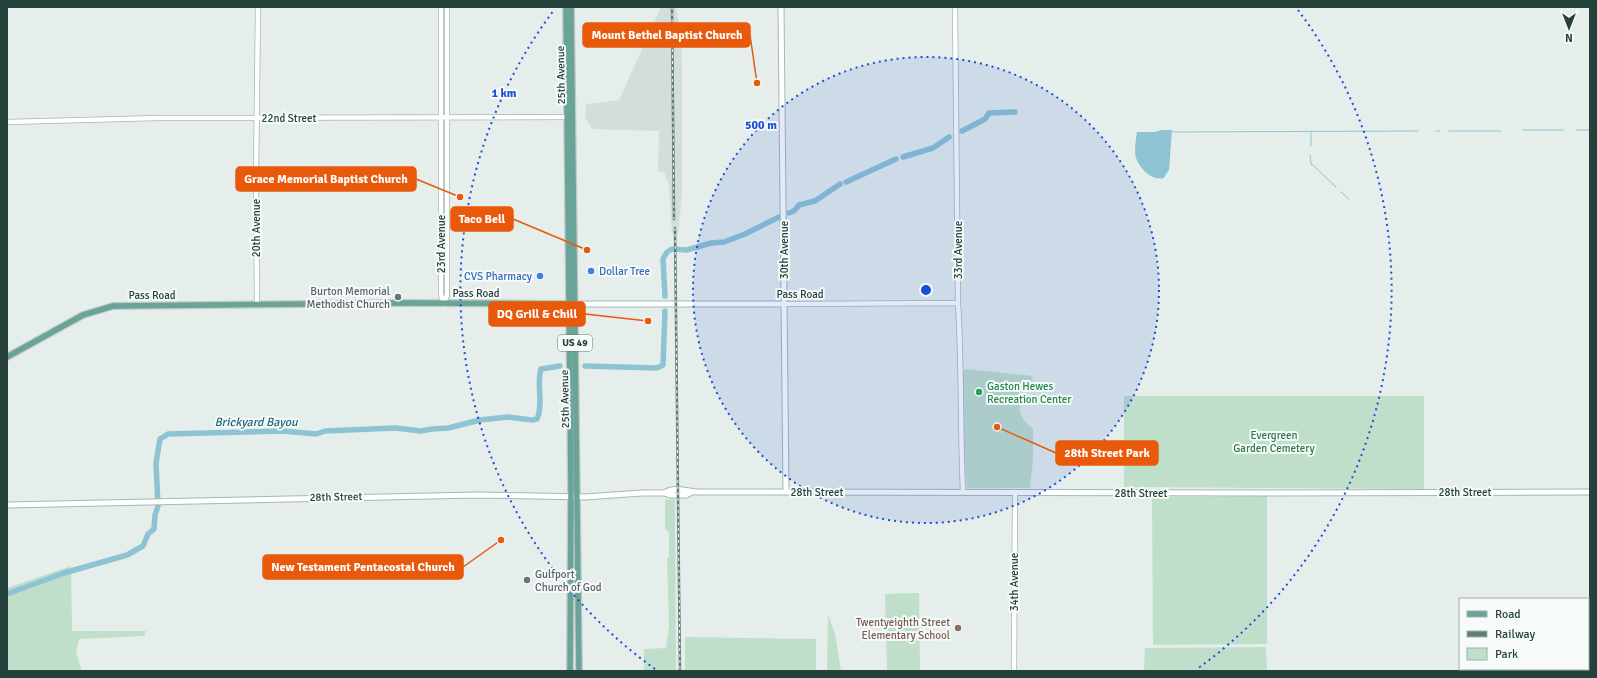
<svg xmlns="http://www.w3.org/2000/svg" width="1597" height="678" viewBox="0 0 1597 678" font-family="Signika,sans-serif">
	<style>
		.built { fill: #d3deda }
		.green { fill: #bfdfca }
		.water { fill: #8ec3d3 }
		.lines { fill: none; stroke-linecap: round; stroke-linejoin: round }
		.stream { stroke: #8ec3d3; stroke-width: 1 }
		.river { stroke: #8ec3d3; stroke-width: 5.5 }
		.tertiary-casing { stroke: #a7b7b3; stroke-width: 6 }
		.secondary-casing { stroke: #a3bab4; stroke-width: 7 }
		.primary-casing { stroke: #c2cac8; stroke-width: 8 }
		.tertiary { stroke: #fff; stroke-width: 4.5 }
		.secondary { stroke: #fff; stroke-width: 5 }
		.primary { stroke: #6aa499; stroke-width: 5.5 }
		.rail-casing { stroke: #5f7c76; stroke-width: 2.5 }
		.rail { stroke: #f6faf9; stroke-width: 1; stroke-dasharray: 3; stroke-linecap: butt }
		.ring { fill: none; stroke: #1d4ed8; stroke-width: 2; stroke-dasharray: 2 4 }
		.shop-dot { fill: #3f7fe0; stroke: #f6faf9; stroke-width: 1.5 }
		.worship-dot { fill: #6b7280; stroke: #f6faf9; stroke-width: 1.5 }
		.leisure-dot { fill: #2e9e5b; stroke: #f6faf9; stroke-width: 1.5 }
		.education-dot { fill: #8d6e63; stroke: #f6faf9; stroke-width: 1.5 }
		.labels { text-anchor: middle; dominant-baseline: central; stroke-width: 4; stroke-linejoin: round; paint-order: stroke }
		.shield { fill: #f6faf9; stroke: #637874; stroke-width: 1 }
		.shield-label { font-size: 10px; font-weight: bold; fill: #24413b }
		.street-label { font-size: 11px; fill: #24413b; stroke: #f6faf9 }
		.shop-label { font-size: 11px; fill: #366cbe; stroke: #f6faf9; text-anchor: start }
		.worship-label { font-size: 11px; fill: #5b616d; stroke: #f6faf9; text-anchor: end }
		.leisure-label { font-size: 11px; fill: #27864d; stroke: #f6faf9; text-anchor: start }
		.park-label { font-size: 11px; fill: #2e7850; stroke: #f6faf9 }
		.education-label { font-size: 11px; fill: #785e54; stroke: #f6faf9; text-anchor: end }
		.water-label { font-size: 12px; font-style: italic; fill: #1d667d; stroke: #f6faf9 }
		.centre { fill: #1d4ed8; stroke: #f6faf9; stroke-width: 2 }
		.ring-label { font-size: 12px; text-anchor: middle; font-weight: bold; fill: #1d4ed8; stroke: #f6faf9; stroke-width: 4; stroke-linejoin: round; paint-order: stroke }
		.leader { fill: none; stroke: #e8590c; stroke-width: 1.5 }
		.callout-dot { fill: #e8590c; stroke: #f6faf9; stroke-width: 1.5 }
		.callout { fill: #e8590c; stroke: #e8590c; stroke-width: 1.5 }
		.callout-label { font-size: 12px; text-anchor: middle; font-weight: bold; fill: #fff }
	</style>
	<rect width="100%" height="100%" fill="#e5eeeb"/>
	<path class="built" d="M661 7H676L681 33 682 63V196L678 233H672L669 185 664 172H658L659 131 592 129 585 117 586 104 619 100Z"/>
	<path class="green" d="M966 369 1032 376 1033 381 1023 380 1019 383C1019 400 1016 419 1033 428V461L1030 488H967C963 449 963 411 963 372Z
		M1124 396H1424V489L1124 487Z
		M1267 496V644L1153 645 1152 497Z
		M675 499 676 671H644V649L666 648 669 625 667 558 669 557V533L665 528V500Z
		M71 566 72 631H146L144 636 79 639 76 653 82 671H7V588Z
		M919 593 920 671H887L885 594Z
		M828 614 835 634 841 671H827Z
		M685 637 816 639V671H685Z
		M1266 647 1267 671H1144L1145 648Z"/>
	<path class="water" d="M1162 130H1172L1169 170 1166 174 1164 178C1152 181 1140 169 1136 158 1134 151 1136 139 1137 132H1155Z"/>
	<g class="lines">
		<path class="stream" d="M1523 130H1563
			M1577 130H1590
			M1436 131H1440
			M1449 131H1501
			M1171 132 1418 131
			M1311 133V146
			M1310 155 1311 164 1314 166 1336 187
			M1341 192 1349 199"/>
		<path class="river" d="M962 131 985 119 989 113 1015 112
			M903 157 933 148 949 137
			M846 182 896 159
			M789 213 794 211 799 205 815 201 840 184
			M665 296 663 259 667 252 672 249 687 250 711 243 724 242 745 234 779 217
			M585 366 657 368 663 365 665 311
			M7 594 64 573 127 555 143 546 148 534 154 529 155 515 158 506 156 463 160 439 168 434 283 431 316 434 325 431 396 428 421 431 432 429 448 428 480 420 508 417 532 420 537 419C544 404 536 385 541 369L560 366"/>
		<defs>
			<path id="tertiary" d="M441 7V295L444 303
				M955 7 958 303C962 366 960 429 963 492
				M7 122 158 118 569 117
				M257 304 256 179 258 7
				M444 304 447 295V7
				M784 304 958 303
				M1014 671 1015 492"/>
			<path id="secondary" d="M781 7 786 492
				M574 304H784
				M664 493C676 486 687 492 699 492L1272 493 1590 492
				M7 505 477 495 585 497 642 493H664L670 495H686L692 492"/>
			<path id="primary" d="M566 7 571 491 570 671
				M571 7 579 671
				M7 357 83 315 113 306 412 303 572 304"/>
		</defs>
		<use href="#tertiary" class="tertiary-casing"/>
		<use href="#secondary" class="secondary-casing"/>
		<use href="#primary" class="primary-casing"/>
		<use href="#tertiary" class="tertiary"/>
		<use href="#secondary" class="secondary"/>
		<use href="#primary" class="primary"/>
		<defs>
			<path id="rail" d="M672 7 674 219
				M675 228 680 671"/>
		</defs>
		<use href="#rail" class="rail-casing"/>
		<use href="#rail" class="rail"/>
	</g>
	<circle cx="926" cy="290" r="233" fill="#1d4ed8" fill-opacity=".12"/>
	<g class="ring">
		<circle cx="926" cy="290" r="233"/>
		<path d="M655 669A466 466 0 0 1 554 10M1298 10A466 466 0 0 1 1197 669"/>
	</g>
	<g class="shop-dot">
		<circle cx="591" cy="271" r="4"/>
		<circle cx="540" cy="276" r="4"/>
	</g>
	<g class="worship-dot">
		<circle cx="398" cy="297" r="4"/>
		<circle cx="527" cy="580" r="4"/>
	</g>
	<circle class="leisure-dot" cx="979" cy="392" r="4"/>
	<circle class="education-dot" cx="958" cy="628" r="4"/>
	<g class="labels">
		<rect class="shield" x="558" y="335" width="34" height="16" rx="3"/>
		<g class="shield-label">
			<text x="575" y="343">US 49</text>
		</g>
		<g class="street-label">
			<text transform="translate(561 75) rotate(-91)">25th Avenue</text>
			<text x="289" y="118">22nd Street</text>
			<text transform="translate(256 228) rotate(-90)">20th Avenue</text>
			<text transform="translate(441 244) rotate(-90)">23rd Avenue</text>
			<text transform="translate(784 250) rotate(-90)">30th Avenue</text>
			<text transform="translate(958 250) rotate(-90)">33rd Avenue</text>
			<text x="476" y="293">Pass Road</text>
			<text x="800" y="294">Pass Road</text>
			<text x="152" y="295">Pass Road</text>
			<text transform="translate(565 399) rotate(-91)">25th Avenue</text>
			<text x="817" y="492">28th Street</text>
			<text x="1465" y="492">28th Street</text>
			<text x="1141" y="493">28th Street</text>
			<text transform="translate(336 497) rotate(-1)">28th Street</text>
			<text transform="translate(1014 582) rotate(-90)">34th Avenue</text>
		</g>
		<g class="shop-label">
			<text x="599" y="271">Dollar Tree</text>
			<text x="532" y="276" text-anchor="end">CVS Pharmacy</text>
		</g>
		<g class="worship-label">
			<text x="390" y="291">Burton Memorial<tspan x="390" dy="13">Methodist Church</tspan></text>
			<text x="535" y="574" text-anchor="start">Gulfport<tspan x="535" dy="13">Church of God</tspan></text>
		</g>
		<g class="leisure-label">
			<text x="987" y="386">Gaston Hewes<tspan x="987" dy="13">Recreation Center</tspan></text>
		</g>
		<g class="park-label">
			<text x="1274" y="435">Evergreen<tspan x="1274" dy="13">Garden Cemetery</tspan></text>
		</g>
		<g class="education-label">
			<text x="950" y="622">Twentyeighth Street<tspan x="950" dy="13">Elementary School</tspan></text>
		</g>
		<g class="water-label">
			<text x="256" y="422">Brickyard Bayou</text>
		</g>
	</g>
	<circle cx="926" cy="290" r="6" class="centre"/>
	<g class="ring-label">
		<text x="504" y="97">1 km</text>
		<text x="761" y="129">500 m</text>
	</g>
	<path class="leader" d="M757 83L750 35M460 197L416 179M587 250L513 219M648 321L585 314M997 427L1056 453M501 540L463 567"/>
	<g class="callout-dot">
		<circle cx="757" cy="83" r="4"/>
		<circle cx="460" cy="197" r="4"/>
		<circle cx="587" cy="250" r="4"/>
		<circle cx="648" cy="321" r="4"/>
		<circle cx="997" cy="427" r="4"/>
		<circle cx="501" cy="540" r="4"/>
	</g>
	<g class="callout">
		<rect x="583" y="23" width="167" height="24" rx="4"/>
		<rect x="236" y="167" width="180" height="24" rx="4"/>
		<rect x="451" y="207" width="62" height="24" rx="4"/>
		<rect x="489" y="302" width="96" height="24" rx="4"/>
		<rect x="1056" y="441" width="102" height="24" rx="4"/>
		<rect x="263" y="555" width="200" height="24" rx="4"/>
	</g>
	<g class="callout-label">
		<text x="667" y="39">Mount Bethel Baptist Church</text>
		<text x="326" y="183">Grace Memorial Baptist Church</text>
		<text x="482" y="223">Taco Bell</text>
		<text x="537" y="318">DQ Grill &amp; Chill</text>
		<text x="1107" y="457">28th Street Park</text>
		<text x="363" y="571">New Testament Pentacostal Church</text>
	</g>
	<rect width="1597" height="678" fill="none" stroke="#24413b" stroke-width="16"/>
	<rect x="1459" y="598" width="130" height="72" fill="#f6faf9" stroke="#a2b0ad"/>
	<rect x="1467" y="611" width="20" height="6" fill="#6aa499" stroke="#a2b0ad"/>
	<text x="1495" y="618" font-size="12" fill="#24413b">Road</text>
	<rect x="1467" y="631" width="20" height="6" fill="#5f7c76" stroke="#a2b0ad"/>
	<text x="1495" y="638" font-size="12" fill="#24413b">Railway</text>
	<rect x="1467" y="648" width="20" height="12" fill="#bfdfca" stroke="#a2b0ad"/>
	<text x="1495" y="658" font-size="12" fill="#24413b">Park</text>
	<g transform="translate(1569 28) rotate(180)" stroke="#f6faf9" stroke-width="3" paint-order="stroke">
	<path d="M0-3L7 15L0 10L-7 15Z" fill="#24413b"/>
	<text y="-6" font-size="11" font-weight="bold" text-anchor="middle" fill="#24413b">N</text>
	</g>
</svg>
